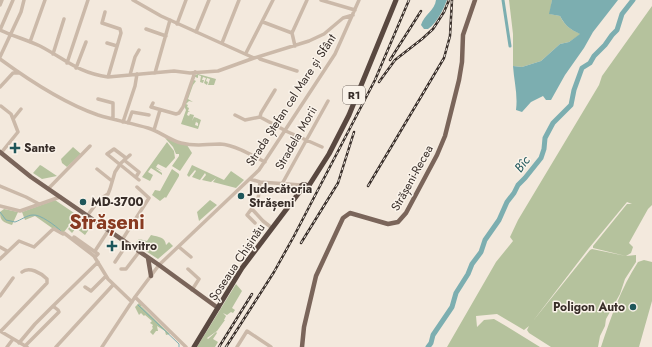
<svg xmlns="http://www.w3.org/2000/svg" width="652" height="347" viewBox="0 0 652 347" font-family="Jost,sans-serif">
	<style>
		.green { fill: #b5c29d; fill-rule: evenodd }
		.water { fill: #7caeb0 }
		.lines { fill: none; stroke-linecap: round; stroke-linejoin: round }
		.stream { stroke: #7caeb0; stroke-width: 1 }
		.canal { stroke: #7caeb0; stroke-width: 3 }
		.river { stroke: #7caeb0; stroke-width: 5 }
		.minor { stroke: #cbb9a9; stroke-width: 3.5 }
		.major { stroke: #7a655a; stroke-width: 4.5 }
		.highway { stroke: #594840; stroke-width: 5 }
		.rail-casing { stroke: #382e29; stroke-width: 2.5 }
		.rail { stroke: #faf3ea; stroke-width: 1; stroke-dasharray: 3; stroke-linecap: butt }
		.poi-dot { fill: #1e565a; stroke: #faf3ea; stroke-width: 1.5 }
		.labels { text-anchor: middle; dominant-baseline: central; stroke-width: 3; stroke-linejoin: round; paint-order: stroke }
		.shield { fill: #faf3ea; stroke: #726963; stroke-width: 1 }
		.shield-label { font-size: 11px; font-weight: bold; fill: #382e29 }
		.street-label { font-size: 12px; fill: #382e29; stroke: #faf3ea }
		.poi-label { font-size: 12px; font-weight: bold; fill: #382e29; stroke: #faf3ea; text-anchor: start }
		.water-label { font-size: 13px; font-style: italic; fill: #1e565a; stroke: #faf3ea }
		.town-label { font-size: 20px; font-weight: bold; fill: #883a21; stroke: #faf3ea }
	</style>
	<rect width="100%" height="100%" fill="#f3e9dd"/>
	<path class="green" d="M509 0H552L550 14 560 16C565 26 571 30 581 34L569 42 560 44 541 61 522 67 513 66V34Z
		M652 6V205L648 209 629 243 633 247 631 253 626 256 636 255V262L625 279 620 294 606 319 605 326 600 336 598 347H551L529 333 527 330 529 326 524 330 497 314 476 316 477 327 484 320 494 319 506 326 540 347H447L496 262 513 241 510 237 518 220 599 85 602 76ZM627 202 632 204H627L593 246V248L626 256 592 249 590 250 533 321 589 248Z
		M198 74 216 79 214 85H208L210 79 207 78 206 81 208 82 207 85 204 83 206 78 203 77 202 80H204L203 83 200 82 201 76 198 75V78L195 77 194 80 196 81 193 85 188 99 193 102 189 101 186 104 188 105 187 107 189 108 188 111 190 112H188L187 115 189 116 190 114 194 115 192 121 194 117 197 118 195 125 198 126V123L196 122 197 118 201 120 198 129 181 124 186 110 184 106 195 75Z
		M165 138 187 145 192 153 180 171 172 166 179 156V154H176L173 147Z
		M167 142 174 151 175 158 166 168 158 164 156 167 162 171 155 168 162 173V175L151 168 148 172 153 175 150 181 142 177Z
		M73 147 81 154 67 167 62 163 61 159Z
		M40 165 42 166 57 176 42 179 33 173Z
		M192 165 224 180 231 171 244 180 236 188 213 182 216 178 211 182 202 180 206 175 205 173 200 180 192 177 196 171 195 170 189 177 187 175Z
		M172 169 179 174V176L166 198 165 197 160 201 152 195 155 190 160 191Z
		M55 200 77 215 64 232 63 233 52 228 35 216 25 220 22 212Z
		M210 200 217 205 199 221 197 212Z
		M4 209 18 212 12 225C3 222 0 221 0 212Z
		M78 216 92 225 85 235 76 228 72 233 68 229Z
		M151 235C159 237 165 237 166 245L169 242 173 246 158 259 135 244 139 239 147 241Z
		M644 260 652 262V301L639 347H601C611 317 621 288 638 262Z
		M236 284 242 291 232 308 235 310 233 313 231 312 227 315 223 313 226 316 224 320H225L217 331 207 338 208 339 216 332 217 333 213 339 218 342 215 347H197Z
		M139 303 142 305 141 306 170 334 166 335 165 331 157 326 158 331H156L153 335 150 332 153 328 152 327 153 325 150 323 152 321 145 315 144 316 141 313 139 315 135 307Z"/>
	<path class="water" d="M436 0H447C443 10 437 23 428 29H424L421 25C424 15 435 10 436 0Z
		M552 0H618L593 32 584 48 565 75 551 100H546L543 96 531 102 522 112 516 110C518 95 514 81 513 66L522 67 541 61 560 44 569 42 580 34C570 29 566 27 560 16L549 14Z"/>
	<g class="lines">
		<path class="stream" d="M0 212 6 220 15 222C21 220 27 215 33 215 40 214 56 226 61 231
			M138 305 179 344V347"/>
		<path class="canal" d="M503 0 510 46"/>
		<path class="river" d="M428 347 431 343 433 335 452 307 456 293 468 274 472 264 481 252 485 240 499 220 507 202 514 193 518 185 525 178 541 158 544 149 545 138 553 123 571 105 574 90 582 68 590 63 594 56 605 45 612 35 617 30 622 14 633 0"/>
		<path class="minor" d="M133 0 161 16 254 58
			M321 0 355 10
			M0 5 2 0
			M105 12 102 23 120 29 121 33 108 77
			M263 22 292 33
			M177 24 186 0
			M146 29 166 36
			M0 30C13 36 27 40 40 46 65 59 78 73 108 77L174 71 190 73 218 71 254 58 309 41 324 34 343 18 353 15
			M0 30 13 0
			M196 32 209 0
			M30 42 45 0
			M107 43 117 46
			M222 43 239 0
			M295 46 292 33 307 0
			M246 53 273 0
			M53 54 64 19
			M0 57 21 12 24 0
			M258 57 260 59 297 71
			M0 59C30 81 63 103 98 115 114 120 131 123 148 128 159 131 169 140 181 143 197 147 205 144 220 144 235 145 252 155 265 162
			M67 63 88 0
			M76 68 86 42
			M155 73 170 20
			M130 75 135 57 139 50
			M0 87 13 73H19
			M98 99 113 103V119
			M153 103 151 107 176 114 179 113 183 107 195 72
			M1 106 11 114 13 119
			M235 115 245 120 260 117 288 132 322 147
			M260 117 261 113 275 90
			M123 122 135 86 137 74
			M128 123 132 112 149 115
			M154 130 160 110
			M1 153 18 132 13 119 21 109
			M126 158 114 149 107 154 139 180
			M124 160 139 172 136 177
			M97 169 112 181
			M250 179 260 182 301 185
			M282 184 328 101
			M0 186 26 197 39 204
			M48 189 90 146
			M0 206 20 211 60 197
			M252 209 263 221 272 228
			M87 216 100 199 108 194 110 189 115 172 121 163 130 155
			M255 223 247 215 258 200 260 182
			M73 239 74 237 98 254 95 257
			M122 240 149 198 137 187
			M0 247 7 251
			M179 247 191 257
			M95 251 108 231
			M0 259 19 241 34 247 52 230 54 229 63 234 64 233 94 256 108 279 132 302
			M115 262 127 244
			M121 269H126L139 252
			M188 269 199 279 192 290
			M85 287 91 291 106 276
			M0 296 13 278
			M135 297 186 347
			M0 331 27 347
			M1 331 47 283V279C41 273 29 266 22 272
			M19 343 35 324 53 306
			M25 346 59 312 58 310 53 306 98 262
			M7 347 13 339
			M56 347 113 285
			M102 347 135 297 159 265 259 170 335 54 359 0
			M237 347 247 331 271 347"/>
		<path class="major" d="M0 152 31 177 159 265 218 308
			M148 258 151 276
			M302 347 304 327 316 276 343 218 350 213 388 224 398 222 406 213 437 155 445 136 459 80 462 62 463 35 475 0"/>
		<path class="highway" d="M300.5 188a3.5 3.5 0 1 1 7 0a3.5 3.5 0 1 1-7 0Z
			M308 187 329 154 349 115 396 0
			M194 347 242 268 301 190"/>
		<defs>
			<path id="rail" d="M390 60 421 11
				M379 82 395 60 422 39 433 29 444 12 449 0
				M368 186 444 58 450 36 452 0
				M301 243 338 183 354 132
				M219 347 252 294
				M226 347 274 272 294 236 375 80 409 0"/>
		</defs>
		<use href="#rail" class="rail-casing"/>
		<use href="#rail" class="rail"/>
	</g>
	<g class="poi-dot">
		<path d="M13 142h4v4h4v4h-4v4h-4v-4h-4v-4h4z"/>
		<circle cx="241" cy="196" r="4"/>
		<circle cx="83" cy="202" r="4"/>
		<path d="M110 240h4v4h4v4h-4v4h-4v-4h-4v-4h4z"/>
		<circle cx="633" cy="307" r="4"/>
	</g>
	<g class="labels">
		<rect class="shield" x="343" y="86" width="22" height="18" rx="3"/>
		<g class="shield-label">
			<text x="354" y="95">R1</text>
		</g>
		<g class="street-label">
			<text transform="translate(291 100) rotate(-57)">Strada Ștefan cel Mare și Sfânt</text>
			<text transform="translate(296 138) rotate(-60)">Stradela Morii</text>
			<text transform="translate(412 178) rotate(-61)">Strășeni-Recea</text>
			<text transform="translate(237 262) rotate(-56)">Șoseaua Chișinău</text>
		</g>
		<g class="poi-label">
			<text x="24" y="148">Sante</text>
			<text x="249" y="189">Judecătoria<tspan x="249" dy="14">Strășeni</tspan></text>
			<text x="91" y="202">MD-3700</text>
			<text x="121" y="246">Invitro</text>
			<text x="625" y="307" text-anchor="end">Poligon Auto</text>
		</g>
		<g class="water-label">
			<text transform="translate(522 164) rotate(-53)">Bîc</text>
		</g>
		<g class="town-label">
			<text x="107" y="222">Strășeni</text>
		</g>
	</g>
</svg>
